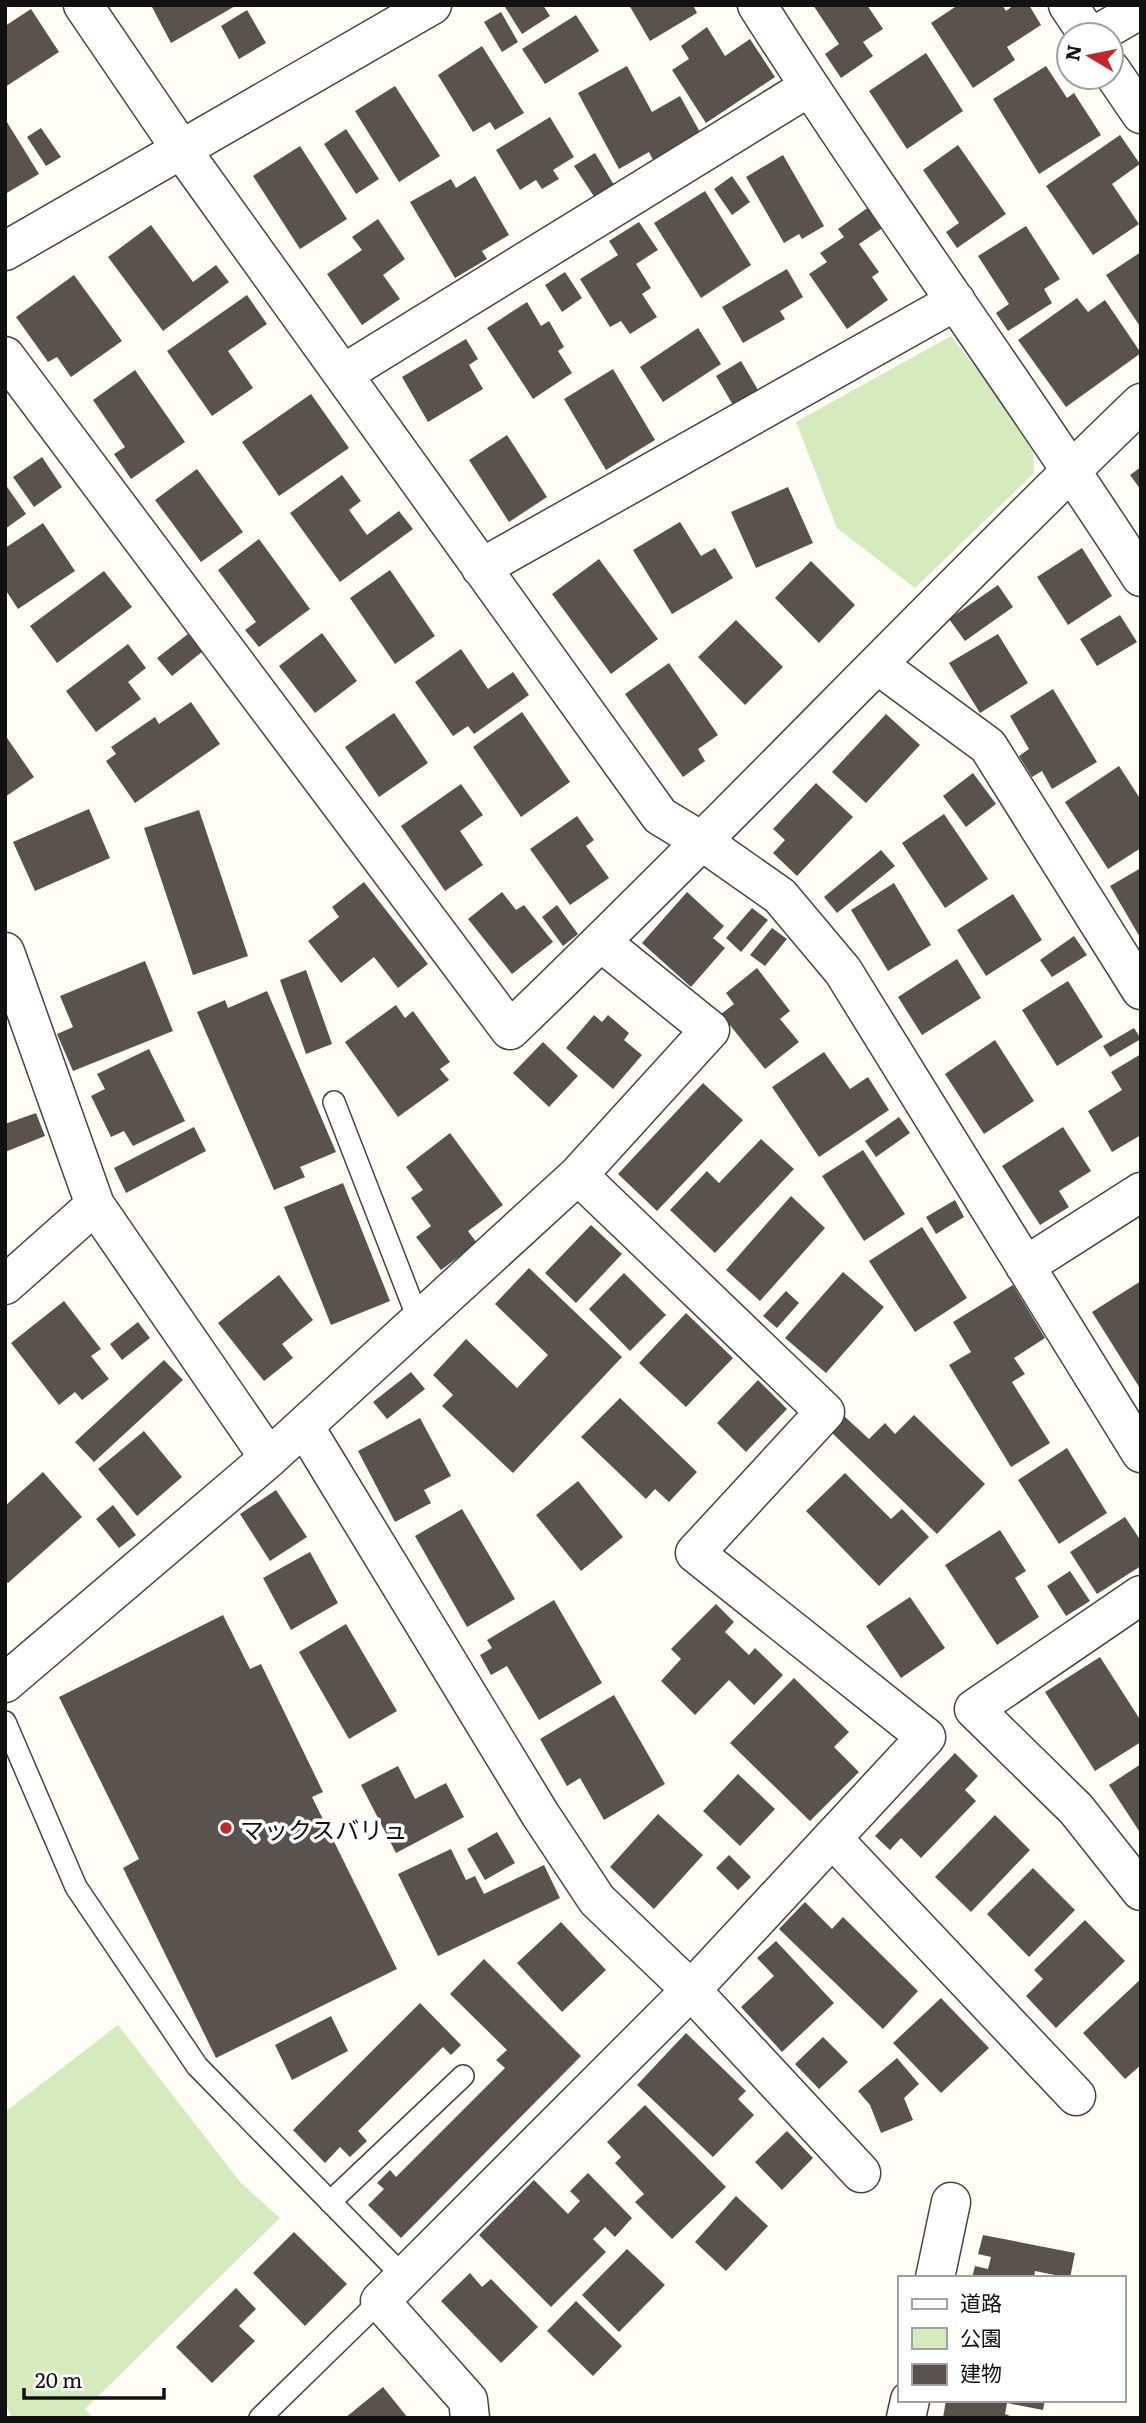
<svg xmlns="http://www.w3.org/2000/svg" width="1146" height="2423" viewBox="0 0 1146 2423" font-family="Literata,'Noto Sans JP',serif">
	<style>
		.green { fill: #d5ebbd }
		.building { fill: #5a524d }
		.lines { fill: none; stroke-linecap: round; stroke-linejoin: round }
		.lane-casing { stroke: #444; stroke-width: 24 }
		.street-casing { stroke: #444; stroke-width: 41 }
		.lane { stroke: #fff; stroke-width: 21 }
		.street { stroke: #fff; stroke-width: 38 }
		.poi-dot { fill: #c4262e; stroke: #fff; stroke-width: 2.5 }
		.labels { text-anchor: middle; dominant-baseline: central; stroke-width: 7; stroke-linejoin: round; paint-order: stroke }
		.poi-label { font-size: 24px; fill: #111; stroke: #fff; text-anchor: start }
	</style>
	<rect width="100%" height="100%" fill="#fffdf5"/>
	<path class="green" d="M951 336 1033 440 1034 473 915 588 837 528 796 422Z
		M118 2025 241 2183 280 2218 85 2409 93 2418H12L5 2404V2112Z"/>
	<path class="building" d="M154 5H237L171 43 152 7Z
		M507 5H543L550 16 522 34 505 7Z
		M629 5H693L697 13 650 41Z
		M813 5H867L883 29 863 42 873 56 841 78 825 54 839 44Z
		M958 5H1002L1006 11 1014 5H1029L1041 25 1007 47 1015 60 973 88 931 23Z
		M31 9 59 52 5 87V26Z
		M247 10 266 43 239 59 221 26Z
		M501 12 518 42 502 52 484 22Z
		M576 15 599 51 545 84 522 49Z
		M707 27 725 56 750 39 775 77 706 123 672 70 689 59 681 46Z
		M482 46 524 113 495 130 490 122 473 132 438 75Z
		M926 53 963 111 907 149 869 91Z
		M627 66 652 112 680 96 701 134 653 160 649 152 619 169 578 93Z
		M1046 66 1067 98 1074 93 1101 135 1039 174 993 99Z
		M395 86 440 156 399 182 355 111Z
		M550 117 574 157 553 170 559 179 542 189 536 180 520 190 496 150Z
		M5 119 39 174 5 194Z
		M41 128 61 157 46 166 27 137Z
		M346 129 379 179 356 194 324 144Z
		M1120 135 1140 164 1112 184 1139 224 1093 255 1046 186Z
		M958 145 1006 214 957 248 946 232 959 223 923 170Z
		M300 146 347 219 300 249 253 176Z
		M595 153 614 185 595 198 574 166Z
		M783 155 824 226 802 239 799 234 784 243 746 177Z
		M475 176 509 235 482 251 487 259 455 278 410 202 451 179 456 188Z
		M732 176 750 202 732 215 714 189Z
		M705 191 751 265 701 298 654 223Z
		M873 204 887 225 859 244 879 272 872 277 888 300 847 329 809 274 827 262 820 253 844 237 838 229Z
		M378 219 405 259 383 275 400 299 362 325 327 274 362 250 352 237Z
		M639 222 658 250 636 264 651 288 642 294 657 317 630 334 621 321 610 327 580 279 618 255 609 241Z
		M151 225 193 282 216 265 229 282 163 331 108 257Z
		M1026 226 1060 279 1044 289 1052 303 1008 331 996 313 1009 304 978 256Z
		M1141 252V328L1106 275Z
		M787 269 803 297 780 311 785 319 743 343 722 307Z
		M565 272 582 298 562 312 545 285Z
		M74 275 122 341 71 377 57 357 48 362 16 317Z
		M247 295 267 324 228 351 253 388 212 416 167 351Z
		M1077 298 1088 312 1105 300 1141 353 1066 407 1018 340Z
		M527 302 541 326 549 321 564 347 558 351 572 373 533 399 487 328Z
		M698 328 721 364 663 402 640 367Z
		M466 339 478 359 469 365 483 389 428 422 402 377Z
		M741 361 758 390 733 405 716 376Z
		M613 369 655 440 606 470 564 399Z
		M135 370 185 442 131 479 114 454 125 447 93 400Z
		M311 394 349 448 279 496 242 442Z
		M507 435 547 497 509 522 469 460Z
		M42 457 62 487 34 507 13 477Z
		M1141 467V490L1130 475Z
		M197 469 243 532 201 562 155 500Z
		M342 475 361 501 349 510 367 535 399 511 413 529 340 582 290 513Z
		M5 484 26 514 5 529Z
		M788 487 813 543 756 568 731 512Z
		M680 522 701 556 715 548 733 578 672 614 633 550Z
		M43 523 75 571 18 609 5 589V548Z
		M259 539 310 609 259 647 245 630 256 622 218 570Z
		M1082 548 1112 596 1068 625 1037 577Z
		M599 559 658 639 611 674 552 594Z
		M811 561 855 605 819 643 775 598Z
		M390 570 435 636 395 664 350 598Z
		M104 571 132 607 57 663 30 626Z
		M998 585 1013 607 965 641 949 619Z
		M1120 615 1137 642 1097 666 1080 639Z
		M736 620 783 667 745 705 698 657Z
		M322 633 357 681 315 713 279 666Z
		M188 634 202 652 172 676 157 658Z
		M998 634 1028 683 980 713 949 663Z
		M128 644 146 668 128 682 141 699 96 732 66 691Z
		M461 649 488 689 513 672 529 695 474 734 468 726 453 736 415 682Z
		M669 663 718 735 698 749 705 761 683 777 625 694Z
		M1053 689 1097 762 1052 789 1042 771 1032 777 1019 756 1029 749 1010 716Z
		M191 702 220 744 135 803 106 761 116 754 111 747 155 717 159 724Z
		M522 712 570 782 521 817 473 747Z
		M394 713 428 763 379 797 345 747Z
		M886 714 920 745 866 803 832 772Z
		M5 735 34 777 5 797Z
		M1119 766 1141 800V848L1108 869 1065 802Z
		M973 773 996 804 966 827 943 796Z
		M816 783 853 817 797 876 773 853 785 840 773 829Z
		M461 784 483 815 460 831 483 865 445 891 401 826Z
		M89 809 110 858 35 891 13 842Z
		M199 810 248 956 193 975 144 828Z
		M944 814 988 879 945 908 902 843Z
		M577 816 594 840 586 846 609 878 570 905 530 849Z
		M881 850 895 866 837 913 824 897Z
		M1141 868V939L1110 886Z
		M364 882 428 964 398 988 374 957 341 983 308 941 339 917 332 907Z
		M894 883 931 945 888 971 851 910Z
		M502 892 516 910 524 905 553 942 512 974 468 919Z
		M687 892 724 926 713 938 725 948 691 987 642 943Z
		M1013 894 1042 940 986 976 957 930Z
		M557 905 578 934 563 946 542 917Z
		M752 908 768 920 741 952 726 938Z
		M772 928 787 939 765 966 750 955Z
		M1074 936 1087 955 1052 977 1040 960Z
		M957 959 981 998 922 1035 898 997Z
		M145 961 173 1031 73 1071 57 1034 73 1027 60 996Z
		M757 968 790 1011 780 1019 799 1042 765 1069 721 1014 734 1004 726 993Z
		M306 970 332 1044 306 1054 280 980Z
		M1068 981 1103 1037 1057 1066 1022 1010Z
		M267 991 336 1152 300 1167 305 1177 274 1190 197 1012 225 1000 228 1008Z
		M396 1005 405 1018 413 1011 450 1062 440 1069 449 1080 398 1117 345 1042Z
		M594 1015 602 1022 608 1015 629 1033 624 1040 642 1055 613 1089 566 1048Z
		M1134 1028 1141 1039 1110 1057 1103 1046Z
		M995 1040 1034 1101 984 1134 945 1074Z
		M543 1042 578 1076 549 1107 513 1073Z
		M149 1049 185 1121 133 1146 124 1131 111 1137 91 1096 105 1089 97 1074Z
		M824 1052 850 1089 868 1077 889 1110 819 1157 772 1087Z
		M1141 1054V1135L1112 1152 1088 1111 1122 1090 1111 1072Z
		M703 1083 743 1120 657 1211 618 1174Z
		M36 1113 45 1136 5 1152V1124Z
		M899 1117 910 1133 876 1157 865 1141Z
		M194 1127 206 1151 126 1193 114 1168Z
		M1063 1127 1091 1171 1059 1191 1069 1207 1040 1225 1002 1166Z
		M450 1133 503 1205 468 1231 477 1243 441 1270 416 1237 431 1226 411 1198 423 1190 406 1167Z
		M761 1139 794 1169 715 1253 670 1210 707 1171 719 1183Z
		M863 1150 905 1214 864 1241 822 1176Z
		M343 1183 390 1301 331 1325 284 1207Z
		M791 1196 825 1228 760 1301 726 1270Z
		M955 1200 964 1217 936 1234 926 1217Z
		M591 1225 622 1254 576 1303 545 1273Z
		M922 1227 967 1298 915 1332 869 1261Z
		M529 1268 622 1357 513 1473 442 1406 453 1395 433 1375 466 1339 517 1388 548 1355 495 1304Z
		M843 1272 884 1307 826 1373 785 1338Z
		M624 1273 666 1315 630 1351 589 1309Z
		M279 1275 313 1320 282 1344 293 1358 264 1381 218 1323Z
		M1141 1281V1390L1092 1312Z
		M1013 1285 1045 1338 1014 1358 1025 1374 1012 1382 1050 1443 1011 1467 949 1365 971 1352 953 1322Z
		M786 1291 799 1303 777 1328 763 1316Z
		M64 1301 101 1349 91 1356 109 1379 82 1400 75 1392 59 1405 11 1343Z
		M686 1313 733 1358 686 1407 639 1363Z
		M138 1322 150 1338 122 1360 110 1344Z
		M164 1360 183 1380 94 1462 75 1442Z
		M411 1372 425 1389 387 1419 373 1402Z
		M758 1380 787 1409 746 1452 717 1423Z
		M620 1398 697 1472 669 1502 655 1489 646 1499 581 1437Z
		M843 1415 869 1439 885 1423 895 1434 914 1415 985 1484 937 1534 829 1430Z
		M420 1418 451 1476 424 1490 431 1503 395 1522 358 1451Z
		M144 1431 182 1477 137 1516 98 1469Z
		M1067 1448 1107 1513 1059 1544 1018 1480Z
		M43 1472 82 1517 8 1583 5 1580V1506Z
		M845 1473 891 1519 902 1509 929 1537 879 1586 806 1511Z
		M578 1481 623 1537 581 1571 536 1515Z
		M276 1490 307 1537 270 1561 240 1514Z
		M113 1505 136 1535 119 1548 96 1519Z
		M462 1509 515 1599 467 1627 415 1536Z
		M1125 1517 1141 1541V1566L1097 1594 1070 1552Z
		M1000 1530 1026 1571 1015 1578 1039 1617 997 1645 945 1565Z
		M310 1552 338 1603 291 1630 263 1578Z
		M1070 1571 1090 1601 1066 1616 1047 1586Z
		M910 1597 945 1648 901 1678 866 1626Z
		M554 1600 602 1683 539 1720 507 1666 491 1675 480 1655 492 1648 487 1640Z
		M716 1604 734 1622 725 1632 749 1655 755 1648 783 1675 754 1705 729 1680 695 1715 661 1681 681 1659 671 1649Z
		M223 1615 250 1669 261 1664 323 1792 312 1797 397 1969 216 2058 123 1868 139 1859 59 1697Z
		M346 1624 397 1711 349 1739 299 1652Z
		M1100 1657 1141 1721V1742L1095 1771 1045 1692Z
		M794 1678 849 1732 834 1747 859 1772 810 1821 730 1743Z
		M614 1695 665 1784 604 1820 580 1778 567 1786 540 1739Z
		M955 1753 978 1776 965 1790 976 1801 921 1858 901 1838 890 1850 875 1836Z
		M1141 1764V1834L1109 1785Z
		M398 1766 415 1799 446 1783 464 1817 396 1853 361 1785Z
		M738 1774 775 1809 740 1846 703 1811Z
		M658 1814 703 1855 654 1909 610 1867Z
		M995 1815 1030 1850 971 1912 935 1877Z
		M497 1832 515 1863 485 1880 467 1849Z
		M451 1849 466 1880 475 1876 484 1894 544 1865 560 1898 438 1956 398 1874Z
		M729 1855 751 1877 738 1890 716 1868Z
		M1033 1868 1075 1910 1029 1957 987 1914Z
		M805 1902 832 1929 843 1917 918 1991 883 2029 779 1929Z
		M1085 1920 1125 1961 1056 2028 1026 1996 1043 1979 1034 1970Z
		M561 1922 606 1970 562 2012 517 1963Z
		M776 1941 834 2003 782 2052 741 2007 774 1976 757 1958Z
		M484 1959 581 2056 401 2238 368 2205 384 2189 377 2183 390 2170 396 2177 505 2068 496 2060 507 2050 450 1994Z
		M1141 1979V2065L1125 2079 1083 2033Z
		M941 1998 989 2048 941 2093 893 2043Z
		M420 2003 461 2045 451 2055 443 2047 358 2131 367 2141 350 2157 340 2147 325 2163 293 2130Z
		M331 2016 348 2051 292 2080 275 2045Z
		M686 2033 746 2091 738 2099 754 2115 713 2157 637 2085Z
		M823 2037 848 2062 819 2089 795 2064Z
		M897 2058 919 2084 904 2098 913 2120 881 2133 870 2105 858 2091Z
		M645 2105 726 2187 672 2239 635 2202 644 2194 615 2163 621 2157 607 2142Z
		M787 2131 813 2158 782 2190 755 2162Z
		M588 2173 632 2218 615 2237 605 2227 593 2239 606 2252 551 2307 479 2235 534 2180 568 2214 580 2201 570 2191Z
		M736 2196 768 2226 726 2271 695 2242Z
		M294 2232 347 2284 305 2326 253 2273Z
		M983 2235 1075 2253 1070 2278 1035 2271 1034 2278H972L975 2266 988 2269 991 2257 978 2254Z
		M627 2249 665 2285 619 2332 582 2295Z
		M470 2273 482 2287 491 2279 538 2327 501 2363 441 2301Z
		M236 2288 256 2309 239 2326 255 2341 212 2383 176 2347Z
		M576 2301 622 2346 593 2376 547 2331Z
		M383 2387 408 2418H345Z
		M946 2400 961 2401 1045 2400 1043 2410 1007 2403 1005 2414 1015 2418H943Z"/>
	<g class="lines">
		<defs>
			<path id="lane" d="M334 1102 419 1321
				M5 1722 76 1887 197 2066 404 2277
				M330 2202 463 2076
				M260 2418 380 2301"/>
			<path id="street" d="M83 5 181 149 660 816 703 842 780 896 843 971 1141 1453
				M757 5C880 199 1017 384 1141 577
				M1068 5 1088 35
				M1096 35 1141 9
				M1111 70 1141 114
				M5 251 432 5
				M5 356 510 1030C724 825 927 608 1141 403
				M343 374 809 87
				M481 568 956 301
				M878 665 988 746 1141 990
				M5 952 95 1205 269 1458
				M578 1175 825 1412 695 1553 926 1737 691 1990 861 2173
				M1025 1266 1141 1192
				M5 1285 95 1205
				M304 1426 540 1814 597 1900 691 1990 380 2301 468 2400 470 2418
				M1141 1595 974 1709 1076 1809 1141 1891
				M5 1683 269 1458 578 1175 710 1030 601 942
				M832 1838 1076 2096
				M935 2278 951 2202
				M906 2418 910 2400"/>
		</defs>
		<use href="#lane" class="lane-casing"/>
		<use href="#street" class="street-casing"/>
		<use href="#lane" class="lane"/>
		<use href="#street" class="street"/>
	</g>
	<circle class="poi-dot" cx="226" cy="1828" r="7"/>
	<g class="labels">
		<g class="poi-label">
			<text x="240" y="1828">マックスバリュ</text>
		</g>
	</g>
	<rect width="1146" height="2423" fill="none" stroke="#111111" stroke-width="14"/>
	<rect x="898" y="2276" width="228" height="126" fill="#ffffff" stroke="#a0a0a0" stroke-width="2"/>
	<rect x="912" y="2299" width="35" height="10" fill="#ffffff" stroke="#a0a0a0" stroke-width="2"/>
	<text x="960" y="2311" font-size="21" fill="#111111">道路</text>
	<rect x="912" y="2328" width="35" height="21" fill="#d5ebbd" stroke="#a0a0a0" stroke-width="2"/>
	<text x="960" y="2346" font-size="21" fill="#111111">公園</text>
	<rect x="912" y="2364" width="35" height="21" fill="#5a524d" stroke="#a0a0a0" stroke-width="2"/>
	<text x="960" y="2381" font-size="21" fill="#111111">建物</text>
	<g transform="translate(1090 56) rotate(280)"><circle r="33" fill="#ffffff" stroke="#a0a0a0" stroke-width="2"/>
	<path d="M0-5L12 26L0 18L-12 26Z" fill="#c4262e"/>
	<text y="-10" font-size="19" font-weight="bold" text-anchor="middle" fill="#111111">N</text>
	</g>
	<path d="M24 2388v10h140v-10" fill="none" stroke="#111111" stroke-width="3.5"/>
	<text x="35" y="2388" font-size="21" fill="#111111" stroke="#ffffff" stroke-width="5" paint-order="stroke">20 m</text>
</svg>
